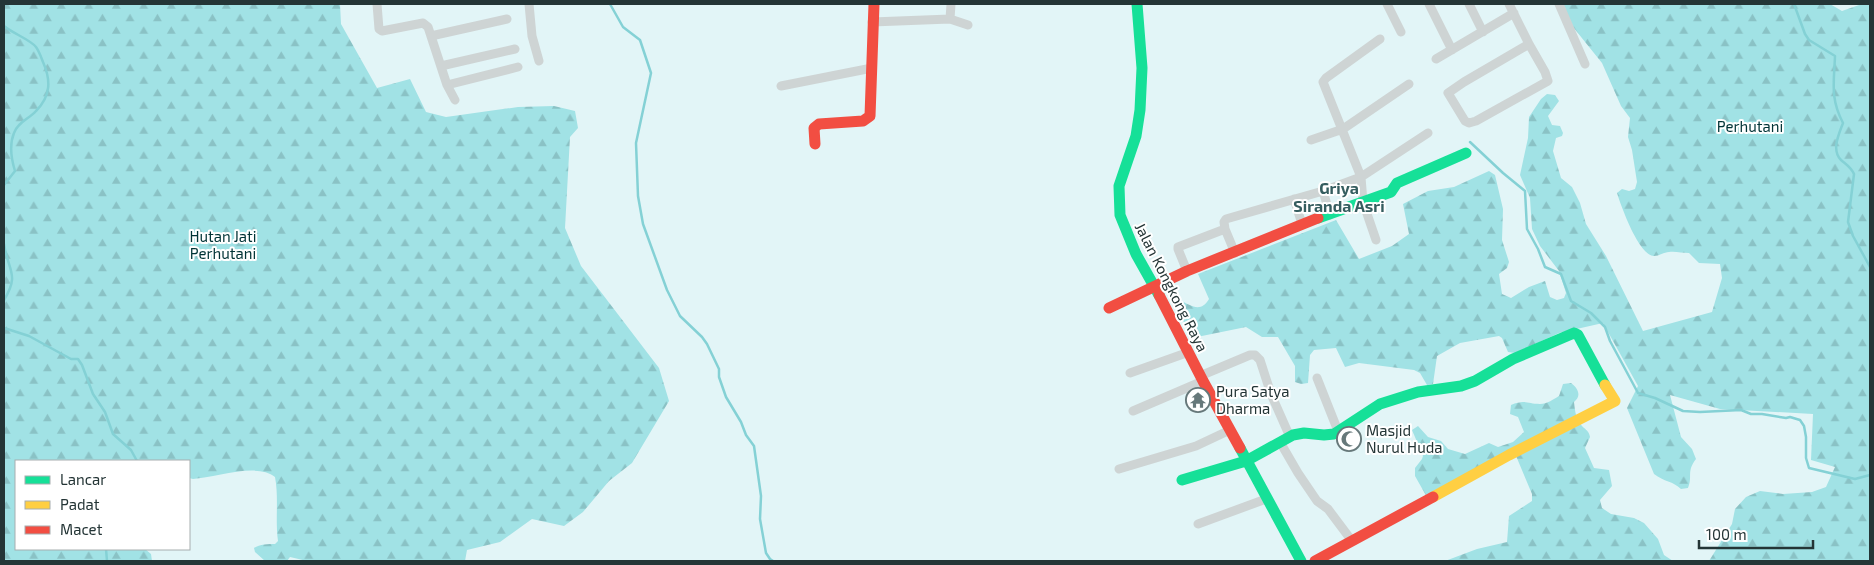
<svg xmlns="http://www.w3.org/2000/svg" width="1874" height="565" viewBox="0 0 1874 565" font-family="'Exo 2',sans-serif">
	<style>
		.forest { fill: url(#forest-firs) }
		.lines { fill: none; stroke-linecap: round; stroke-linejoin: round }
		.stream { stroke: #84d1d5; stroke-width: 2.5 }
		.street { stroke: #ced4d4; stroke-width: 9 }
		.fast { stroke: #16e098; stroke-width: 11 }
		.slow { stroke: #ffcf43; stroke-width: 11 }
		.jam { stroke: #f24e42; stroke-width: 11 }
		.labels { text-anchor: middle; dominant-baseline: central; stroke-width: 4; stroke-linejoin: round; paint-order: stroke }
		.park-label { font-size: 15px; fill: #003336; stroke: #fff }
		.street-label { font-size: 15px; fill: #243536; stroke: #fff }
		.poi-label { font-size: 15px; fill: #243536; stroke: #fff; text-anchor: start }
		.neighbourhood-label { font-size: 16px; font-weight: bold; fill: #355d5f; stroke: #fff }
	</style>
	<defs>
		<pattern id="forest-firs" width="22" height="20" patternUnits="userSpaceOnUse" patternTransform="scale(1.25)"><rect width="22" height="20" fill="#a1e2e5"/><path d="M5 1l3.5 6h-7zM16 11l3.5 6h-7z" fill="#8ac2c5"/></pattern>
	</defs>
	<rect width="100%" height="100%" fill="#e2f5f7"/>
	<path class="forest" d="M4 4H340L341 24 377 88 410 79 426 112 446 117 518 107 554 106 575 111 578 128 570 137 565 228 581 266 659 368 669 401 632 463 609 481 583 512 564 526 532 519 500 542 467 550 465 561H307L290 557 287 561H265L255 552 254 548C260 544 268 544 275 544L278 541C275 520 279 498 275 477 257 462 215 478 193 479L189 478V461H16V549H145L151 554 152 561H4Z
		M1562 4H1830L1842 11 1862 4H1870V561H1709L1732 524 1735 509 1746 497 1760 491 1783 494 1812 492 1826 487 1835 467 1811 460 1813 414 1720 409 1670 395 1681 437 1692 449 1696 459C1686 472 1693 476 1688 488L1681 489C1673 481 1664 482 1654 474L1627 408 1638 386 1603 323 1559 333 1515 353 1508 352 1502 338 1499 336 1460 343 1437 356 1433 384 1427 385 1420 373 1414 370 1359 363 1345 367 1336 348 1314 350 1310 355 1308 383 1301 384 1295 382V366L1278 337H1262L1246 327 1192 338 1173 301 1180 300C1191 306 1201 313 1209 299L1198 274 1336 220 1359 259 1392 246 1409 234 1403 204 1428 191 1454 187 1489 171 1495 175 1503 209 1502 240 1509 262 1507 268 1499 274 1502 294 1511 298 1529 287 1545 281 1550 297 1557 300 1564 298 1566 293 1559 271 1540 246 1532 229 1530 198 1520 175 1528 138 1529 117 1541 99 1547 94 1555 95 1559 101 1548 116 1552 125 1560 126 1563 133 1562 136 1556 138 1553 151 1561 178 1572 187 1580 203 1586 224 1606 256 1643 331 1712 312 1722 278 1720 264 1699 263 1689 253C1682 253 1675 251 1669 252 1664 252 1659 256 1654 256 1639 256 1621 206 1617 193L1622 189 1629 191 1635 189 1637 182 1632 150 1628 137 1630 118 1621 106 1602 63 1569 22Z
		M1571 383C1578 388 1582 396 1574 402 1575 411 1576 420 1582 426 1586 430 1589 431 1590 437L1585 448 1594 468 1609 470 1612 486 1600 500 1602 508 1611 514 1634 518 1644 523 1658 539 1664 555 1673 561H1445L1477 549 1507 542 1509 516 1532 501V494L1514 451 1428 499 1415 476V468L1422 459 1423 456 1412 430 1418 426 1428 437 1441 441 1448 449 1465 454 1489 443 1498 447 1513 442 1524 432 1518 417 1510 414 1511 405C1525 399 1527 404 1540 404 1547 404 1554 399 1559 396L1563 384Z"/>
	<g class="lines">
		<path class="stream" d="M610 4 623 27 640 40 651 73 636 143 638 196 643 224 667 290 680 316 702 337 707 344 719 369V377L726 397 741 422 746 435 754 446 761 496 760 519 766 553 770 559 773 561
			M1794 4 1805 34 1809 40 1835 56C1834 83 1830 98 1843 123 1839 134 1831 150 1841 160 1847 165 1851 167 1854 174L1848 222 1853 236 1870 267
			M4 26C12 33 31 40 36 47 39 51 41 57 43 62 51 80 51 96 36 111 29 119 18 122 14 133 9 145 11 158 15 171L4 185
			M1470 142 1503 173 1525 191 1527 229 1538 249 1545 267 1561 274 1571 301 1591 313 1605 327 1610 341 1638 393 1655 398 1683 411 1700 412 1741 410 1751 414H1762L1786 418 1790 417 1800 420 1804 426 1806 437V458L1809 468 1855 479 1870 475
			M4 244C8 271 20 274 4 300
			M4 328 29 336 71 359H78L82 365 93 394 105 412 113 434 131 450 137 461
			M106 549 107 561"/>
		<path class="street" d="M377 4 379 29 382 31 423 23 428 27 447 85 455 100
			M529 4 532 36 539 61
			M1387 4 1401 32
			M1429 4 1452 50
			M1469 4 1483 32
			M1509 4 1529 44 1464 82 1448 93 1465 121 1469 123 1476 121 1548 81 1545 72 1529 44
			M1559 4 1585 64
			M950 19 951 4
			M872 22 950 19 968 25
			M431 36 507 19
			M1436 59 1514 13
			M441 66 515 49
			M447 85 518 67
			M781 86 872 68
			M1311 140 1343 129 1409 84
			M1323 191 1330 215
			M1294 199 1302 224
			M1376 240 1363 202 1361 177 1323 82 1326 78 1380 39
			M1235 253 1225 229 1224 222 1226 219 1323 191 1361 177 1428 133
			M1187 271 1178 249V247L1225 229
			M1130 373 1189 352
			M1200 376 1250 355H1255L1260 360 1271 394 1290 437
			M1317 378 1338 431
			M1133 411 1203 381
			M1280 442 1298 473 1317 501 1328 509 1352 541
			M1119 469 1196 446 1230 430
			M1198 524 1266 499"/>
		<path class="fast" d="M1137 4 1142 68 1140 110 1136 136 1119 186 1120 215 1136 254 1159 295
			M1318 218 1391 192 1397 183 1466 153
			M1240 448 1301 561
			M1182 480 1246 461 1293 435 1304 433 1324 435 1334 434 1380 404 1418 392 1461 386 1475 381 1513 359 1574 333 1578 335 1605 385"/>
		<path class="slow" d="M1433 497 1509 455 1615 401 1605 385"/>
		<path class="jam" d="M815 144 814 128 819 124 863 121 870 116 874 4
			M1159 295 1203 381 1240 448
			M1109 308 1187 271 1318 218
			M1315 561 1433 497"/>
	</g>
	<defs>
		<symbol id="temple-ring" viewBox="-11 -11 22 22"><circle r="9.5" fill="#fff" stroke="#66787a" stroke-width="1.5"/><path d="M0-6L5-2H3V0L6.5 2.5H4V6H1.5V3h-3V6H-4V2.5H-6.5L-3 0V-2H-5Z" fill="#66787a"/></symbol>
		<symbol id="mosque-ring" viewBox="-11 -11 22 22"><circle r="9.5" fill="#fff" stroke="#66787a" stroke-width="1.5"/><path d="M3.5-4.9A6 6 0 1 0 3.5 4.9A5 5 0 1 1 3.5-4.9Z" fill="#66787a"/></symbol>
	</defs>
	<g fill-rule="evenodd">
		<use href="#temple-ring" x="1184" y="386" width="28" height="28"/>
		<use href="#mosque-ring" x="1335" y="425" width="28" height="28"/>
	</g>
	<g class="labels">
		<g class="park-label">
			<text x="1750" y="126">Perhutani</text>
			<text x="223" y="236">Hutan Jati<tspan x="223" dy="17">Perhutani</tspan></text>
		</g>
		<g class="street-label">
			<text transform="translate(1172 287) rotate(63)">Jalan Kongkong Raya</text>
		</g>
		<g class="poi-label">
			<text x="1216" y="391">Pura Satya<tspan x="1216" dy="17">Dharma</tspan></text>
			<text x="1366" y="430">Masjid<tspan x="1366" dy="17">Nurul Huda</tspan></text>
		</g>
		<g class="neighbourhood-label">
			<text x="1339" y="187">Griya<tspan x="1339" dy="18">Siranda Asri</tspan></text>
		</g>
	</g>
	<rect width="1874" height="565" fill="none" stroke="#243536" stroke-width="10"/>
	<rect x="15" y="460" width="175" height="90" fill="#ffffff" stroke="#a7aeaf"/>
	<rect x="25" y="476" width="25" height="8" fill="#16e098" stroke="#a7aeaf"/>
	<text x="60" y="485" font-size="15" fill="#243536">Lancar</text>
	<rect x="25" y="501" width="25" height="8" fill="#ffcf43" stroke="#a7aeaf"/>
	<text x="60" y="510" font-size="15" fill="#243536">Padat</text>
	<rect x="25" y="526" width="25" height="8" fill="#f24e42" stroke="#a7aeaf"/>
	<text x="60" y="535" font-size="15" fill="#243536">Macet</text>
	<path d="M1699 540v8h114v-8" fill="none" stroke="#243536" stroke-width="2.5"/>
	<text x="1706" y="540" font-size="15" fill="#243536" stroke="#ffffff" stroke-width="4" paint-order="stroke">100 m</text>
</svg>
